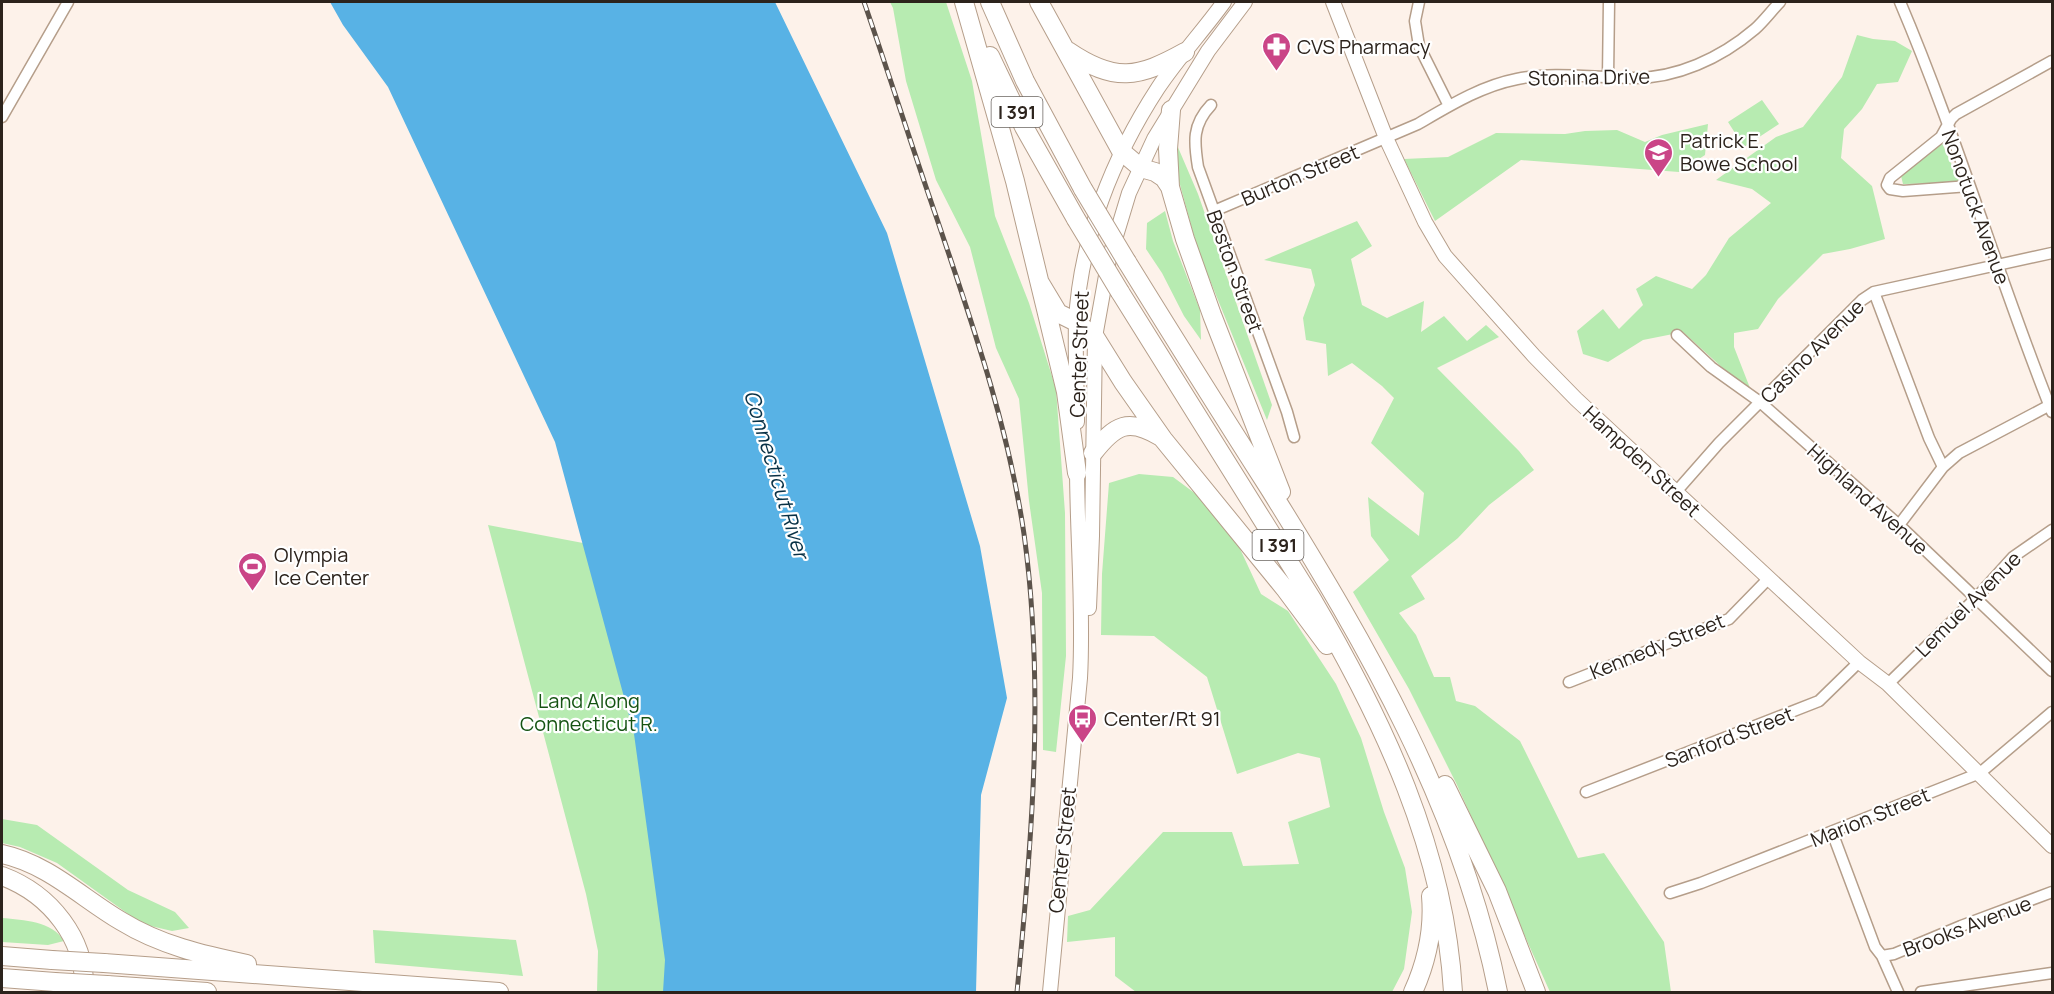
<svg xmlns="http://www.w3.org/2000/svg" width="2054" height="994" viewBox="0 0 2054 994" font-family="Manrope,sans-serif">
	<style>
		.green { fill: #b7ebb1 }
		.water { fill: #58b2e5 }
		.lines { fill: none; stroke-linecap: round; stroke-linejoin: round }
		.minor-casing { stroke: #b59e8a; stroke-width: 13 }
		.secondary-casing { stroke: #b59e8a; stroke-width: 16 }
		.motorway-casing { stroke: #b59e8a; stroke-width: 20 }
		.minor { stroke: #fff; stroke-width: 10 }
		.secondary { stroke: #fff; stroke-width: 14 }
		.motorway { stroke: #fff; stroke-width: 18 }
		.rail-casing { stroke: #5c534b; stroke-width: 5 }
		.rail { stroke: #fff; stroke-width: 3; stroke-dasharray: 9; stroke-linecap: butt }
		.motorway-bridge-casing { stroke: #b59e8a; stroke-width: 20; stroke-linecap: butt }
		.motorway-bridge { stroke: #fff; stroke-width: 18 }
		.labels { text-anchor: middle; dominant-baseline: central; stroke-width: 4.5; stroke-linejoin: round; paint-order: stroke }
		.shield { fill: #fff; stroke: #6b6560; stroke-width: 1.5 }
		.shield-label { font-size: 18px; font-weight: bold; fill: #2c231c }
		.poi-label { font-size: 20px; fill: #2c231c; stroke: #fff; text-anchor: start }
		.street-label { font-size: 20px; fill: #2c231c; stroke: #fff }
		.park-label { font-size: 20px; fill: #155312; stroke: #fff }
		.water-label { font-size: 21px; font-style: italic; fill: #083146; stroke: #fff }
	</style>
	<rect width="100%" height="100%" fill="#fdf2ea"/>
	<path class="green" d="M890 2H946L972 81 995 216 1029 303 1056 389 1065 513 1066 656 1056 752 1043 750 1042 593 1029 501 1019 399 996 348 970 247 936 180 906 81 893 8Z
		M1857 35 1873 39 1895 41 1912 51 1898 82 1877 84 1862 109 1844 129 1841 158 1872 186 1885 239 1850 249 1823 254 1778 299 1758 329 1734 333V347L1750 388 1726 371 1683 332 1643 340 1608 362 1583 354 1577 331 1603 309 1619 329 1643 305 1636 289 1656 276 1692 289 1706 275 1729 238 1771 203 1752 189 1716 180 1776 137 1803 127 1842 77Z
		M1762 100 1779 124 1744 147 1728 122Z
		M1708 124 1705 155 1679 172 1521 160 1435 221 1404 159 1448 157 1496 133 1565 134 1585 131 1617 130 1645 142 1662 135Z
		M1942 143 1960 183 1903 184 1901 176Z
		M1177 145 1198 194 1272 405 1267 420 1198 251 1179 181Z
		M1165 211 1173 241 1200 310 1201 340 1184 316 1162 273 1146 249 1147 223Z
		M1357 221 1372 246 1351 259 1362 305 1387 318 1424 301 1421 332 1444 316 1467 341 1486 325 1499 337 1437 368 1519 451 1534 470 1489 505 1458 538 1411 576 1425 599 1399 613 1416 635 1434 677H1450L1456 701 1475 706 1520 741 1578 858 1604 853 1664 942 1671 992H1550L1457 785 1409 689 1353 592 1389 560 1371 536 1368 497 1419 536 1424 493 1371 443 1394 398 1382 386 1352 363 1328 376 1326 344 1306 340 1303 318 1315 285 1311 269 1264 260Z
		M1139 474 1173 477 1200 497 1235 538 1261 594 1288 611 1336 684 1361 738 1384 812 1405 868 1412 912 1404 969 1392 992H1136L1115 976V937L1067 942 1068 916 1090 910 1163 832H1232L1243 866 1299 864 1288 822 1330 807 1320 758 1298 753 1237 774 1207 677 1154 636 1101 635 1102 574 1109 483Z
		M488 525 583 543 609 620 698 992H597L598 951 586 894Z
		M2 819 37 825 128 890 175 912 189 928 172 931 142 924 57 863 20 847 2 843Z
		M2 918C24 920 52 921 64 941L48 945 2 942Z
		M373 930 516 940 523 976 375 963Z"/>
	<path class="water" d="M330 2H775L887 233 980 546 1007 698 981 795 976 992H663L665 960 634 734 555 442 388 87 343 25Z"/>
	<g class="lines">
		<defs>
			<path id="minor" d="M1419 2 1415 21 1419 46 1449 106
				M1900 2C1957 136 1998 277 2052 412
				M1608 77 1609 2
				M1211 105C1192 125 1194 142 1198 167L1287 412 1294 437
				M2 117 68 2
				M1969 186 1903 191 1890 189 1887 185 1890 178 1941 137 1951 119 1956 114 2052 61
				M1214 211 1418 124C1449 106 1481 86 1517 79 1554 71 1593 78 1631 78 1676 79 1721 58 1755 29 1764 21 1772 10 1780 2
				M1874 292 1929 438 1943 467
				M1677 335 1711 367 1760 402 1899 525 2052 671
				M1675 493 1719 443 1862 300 1874 292 2052 253
				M1899 525 1943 467 1959 453 2052 404
				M1569 682 1729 619 1768 579
				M1888 684 1976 598 2013 557 2052 530
				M1586 792 1819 701 1859 662
				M1832 832 1875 947 1882 956 1898 992
				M1670 893 1701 883 1980 773 2052 712
				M1882 956 1894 954 1961 926 2052 892
				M1921 992 2052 973"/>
			<path id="secondary" d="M1333 2 1386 138 1425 222 1445 256 1534 356 1576 399 1859 662 1888 684 2052 846
				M1077 422C1077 389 1075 355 1076 322 1080 239 1113 157 1158 88 1178 58 1203 31 1224 2
				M1089 608 1092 536 1095 337 1109 259 1129 193 1154 139 1208 51 1245 2
				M1050 992 1080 678C1084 607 1077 536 1077 466"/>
			<path id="motorway" d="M964 2 1015 181 1066 392 1077 473
				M990 2 1025 81 1083 189
				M1039 2 1121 151 1141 168 1155 172 1164 178 1170 187 1185 239 1212 315 1281 492
				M1068 51C1115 83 1138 78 1185 52
				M990 56 1024 127 1076 219
				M1170 187 1168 149 1171 110
				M1127 262C1174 338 1221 413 1269 488 1368 647 1461 807 1498 992
				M1040 283 1058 313 1076 322 1095 337 1123 382 1163 439 1286 590 1327 645
				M1120 292 1312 599C1383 720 1445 850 1453 992
				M1093 453C1115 425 1128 417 1161 437
				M1445 785 1497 891 1536 992
				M2 854C48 864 82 898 121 921 160 945 203 955 247 964
				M2 876C50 894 87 939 84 992
				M2 956 52 960
				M104 963 499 992
				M2 978 55 982
				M107 985 207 992
				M1413 992C1427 961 1434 931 1431 896"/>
		</defs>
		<use href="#minor" class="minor-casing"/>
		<use href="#secondary" class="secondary-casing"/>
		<use href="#motorway" class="motorway-casing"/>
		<use href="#minor" class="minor"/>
		<use href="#secondary" class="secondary"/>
		<use href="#motorway" class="motorway"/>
		<defs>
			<path id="rail" d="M864 2C889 74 912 147 937 219 972 323 1008 425 1024 534 1045 686 1032 841 1017 992"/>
		</defs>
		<use href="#rail" class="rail-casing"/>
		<use href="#rail" class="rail"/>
		<defs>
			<path id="motorway-bridge" d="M1083 189 1127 262
				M1076 219 1120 292
				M52 960 104 963
				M55 982 107 985"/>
		</defs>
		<use href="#motorway-bridge" class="motorway-bridge-casing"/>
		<use href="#motorway-bridge" class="motorway-bridge"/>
	</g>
	<defs>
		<symbol id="pharmacy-pin" viewBox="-11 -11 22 30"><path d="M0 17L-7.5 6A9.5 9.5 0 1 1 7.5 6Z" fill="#ca4587" stroke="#fff"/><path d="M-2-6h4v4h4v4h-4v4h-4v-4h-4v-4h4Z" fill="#fff"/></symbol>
		<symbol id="school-pin" viewBox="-11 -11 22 30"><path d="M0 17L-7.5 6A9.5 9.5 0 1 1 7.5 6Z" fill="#ca4587" stroke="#fff"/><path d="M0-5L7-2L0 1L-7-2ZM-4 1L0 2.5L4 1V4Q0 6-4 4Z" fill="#fff"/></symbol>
		<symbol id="stadium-pin" viewBox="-11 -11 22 30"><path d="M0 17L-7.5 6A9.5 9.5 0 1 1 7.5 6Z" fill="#ca4587" stroke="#fff"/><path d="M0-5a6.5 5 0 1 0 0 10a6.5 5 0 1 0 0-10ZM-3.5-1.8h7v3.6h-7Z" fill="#fff"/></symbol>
		<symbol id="bus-pin" viewBox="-11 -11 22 30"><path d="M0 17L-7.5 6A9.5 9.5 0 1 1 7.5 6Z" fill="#ca4587" stroke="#fff"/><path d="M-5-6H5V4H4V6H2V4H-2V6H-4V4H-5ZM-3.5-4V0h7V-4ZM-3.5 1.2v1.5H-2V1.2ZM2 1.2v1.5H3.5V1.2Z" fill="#fff"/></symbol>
	</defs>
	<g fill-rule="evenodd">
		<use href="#pharmacy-pin" x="1260" y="30" width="33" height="45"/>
		<use href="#school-pin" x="1642" y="136" width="33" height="45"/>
		<use href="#stadium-pin" x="236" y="550" width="33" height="45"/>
		<use href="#bus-pin" x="1066" y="702" width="33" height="45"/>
	</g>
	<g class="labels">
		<g class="shield">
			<rect x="991.5" y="97" width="51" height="30" rx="4.5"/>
			<rect x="1252.5" y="530" width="51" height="30" rx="4.5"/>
		</g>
		<g class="shield-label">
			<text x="1017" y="112">I 391</text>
			<text x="1278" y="545">I 391</text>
		</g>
		<g class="poi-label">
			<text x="1297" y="46">CVS Pharmacy</text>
			<text x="1680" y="140">Patrick E.<tspan x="1680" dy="23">Bowe School</tspan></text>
			<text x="274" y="554">Olympia<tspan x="274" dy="23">Ice Center</tspan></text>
			<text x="1104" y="718">Center/Rt 91</text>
		</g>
		<g class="street-label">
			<text transform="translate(1589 77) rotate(-1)">Stonina Drive</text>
			<text transform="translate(1300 175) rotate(-23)">Burton Street</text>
			<text transform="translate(1976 207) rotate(70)">Nonotuck Avenue</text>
			<text transform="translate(1235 271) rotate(70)">Beston Street</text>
			<text transform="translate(1812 351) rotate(-45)">Casino Avenue</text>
			<text transform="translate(1079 354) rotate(-88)">Center Street</text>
			<text transform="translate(1642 461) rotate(43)">Hampden Street</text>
			<text transform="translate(1868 499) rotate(42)">Highland Avenue</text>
			<text transform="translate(1968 604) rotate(-45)">Lemuel Avenue</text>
			<text transform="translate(1657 646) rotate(-22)">Kennedy Street</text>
			<text transform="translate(1729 737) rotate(-21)">Sanford Street</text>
			<text transform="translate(1870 817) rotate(-22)">Marion Street</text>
			<text transform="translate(1062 850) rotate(-84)">Center Street</text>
			<text transform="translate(1967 926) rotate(-21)">Brooks Avenue</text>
		</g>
		<g class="park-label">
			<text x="589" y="700">Land Along<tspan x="589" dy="23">Connecticut R.</tspan></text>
		</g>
		<g class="water-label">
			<text transform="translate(777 474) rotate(73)">Connecticut River</text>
		</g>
	</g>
	<rect width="2054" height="994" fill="none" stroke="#2c231c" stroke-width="6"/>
</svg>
